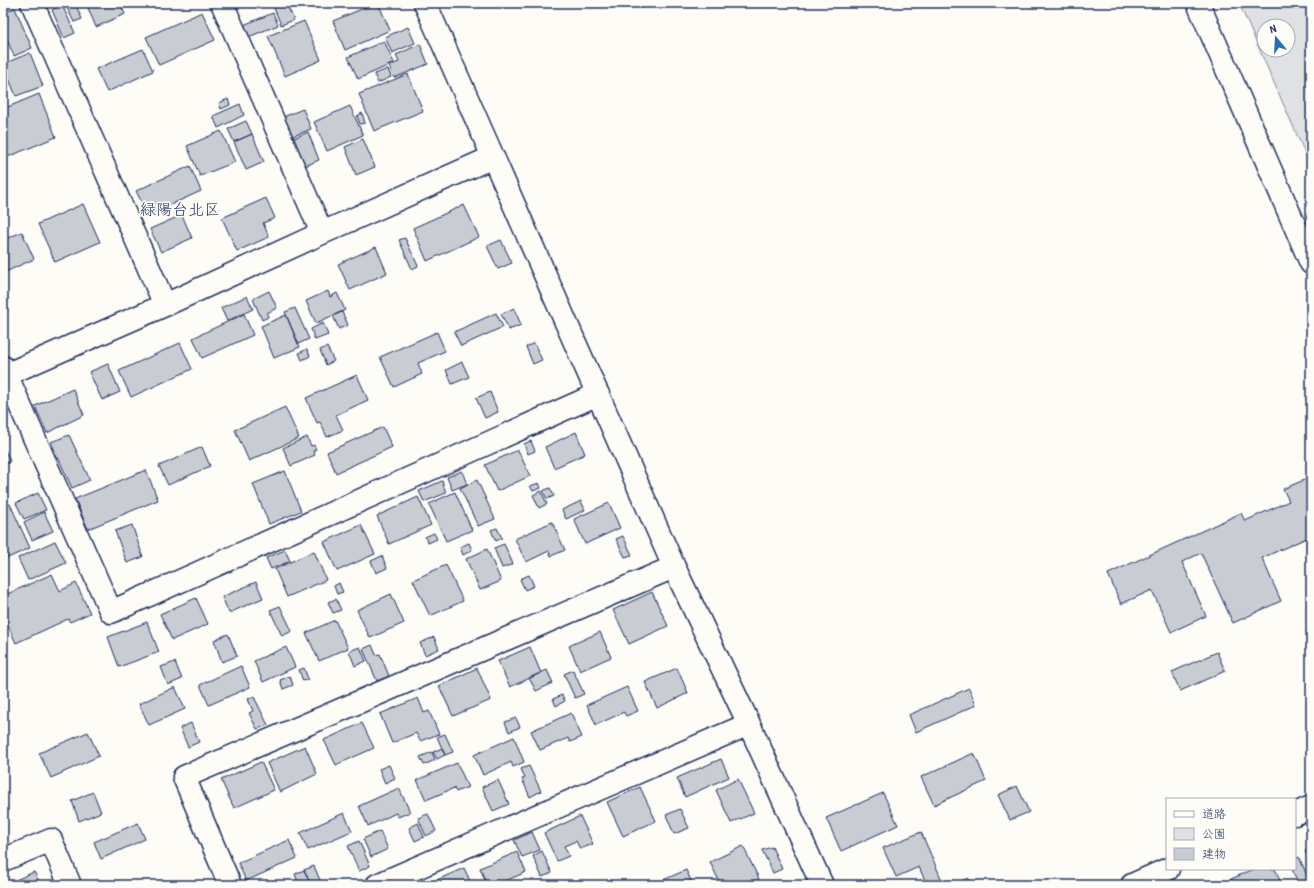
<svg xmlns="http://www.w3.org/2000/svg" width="1314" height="888" viewBox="0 0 1314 888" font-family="'Patrick Hand','Klee One',sans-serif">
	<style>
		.green { fill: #e0e1e3; stroke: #7e88a0; fill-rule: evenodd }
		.building { fill: #c9ccd3; stroke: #1b2f5e }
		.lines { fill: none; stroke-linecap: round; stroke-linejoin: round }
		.street-casing { stroke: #1b2f5e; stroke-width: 25 }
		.street { stroke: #fdfcf7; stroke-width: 22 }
		.labels { text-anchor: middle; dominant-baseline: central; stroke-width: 3.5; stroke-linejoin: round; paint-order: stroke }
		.quarter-label { font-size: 16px; fill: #1b2f5e; stroke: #fdfcf7 }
	</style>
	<rect width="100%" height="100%" fill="#fdfcf7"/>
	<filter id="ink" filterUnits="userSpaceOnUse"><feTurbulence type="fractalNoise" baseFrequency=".025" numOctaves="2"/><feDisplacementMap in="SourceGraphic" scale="8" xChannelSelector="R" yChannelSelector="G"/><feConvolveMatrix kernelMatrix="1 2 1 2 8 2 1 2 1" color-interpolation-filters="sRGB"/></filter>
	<g filter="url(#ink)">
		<path class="green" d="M1239 3H1311V167ZM1264 26H1288V50H1264Z"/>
		<path class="building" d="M73 3H75L82 19 74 22 66 6Z
			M86 3H120L125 14 96 27Z
			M286 3 294 20 281 25 274 8Z
			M376 3H378L390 30 345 50 333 21Z
			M62 5 75 33 64 38 52 10Z
			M15 8 32 48 14 56 3 31V13Z
			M202 12 215 40 159 65 146 37Z
			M273 13 278 25 246 38 241 26Z
			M304 21 321 60 285 76 268 36Z
			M408 27 415 43 392 53 385 37Z
			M384 41 394 63 358 79 348 57Z
			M420 44 428 64 394 78 389 66 399 62 396 55Z
			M143 49 153 71 107 92 96 69Z
			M30 53 43 86 16 96 3 64Z
			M388 69 391 77 378 83 374 74Z
			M408 74 423 111 374 131 359 94Z
			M39 94 56 137 5 158 3 152V109Z
			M228 99 230 105 221 109 219 103Z
			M240 104 244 115 218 128 213 116Z
			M350 106 363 135 327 151 314 122Z
			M303 109 311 129 291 137 283 117Z
			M362 113 365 123 360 124 357 116Z
			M246 121 252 134 234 142 228 129Z
			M221 131 235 162 200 176 187 146Z
			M308 132 319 160 296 170 285 142Z
			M252 134 264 162 246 170 234 142Z
			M363 139 375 167 356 175 345 147Z
			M190 166 201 191 148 215 136 191Z
			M266 198 275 218 263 223 269 237 237 251 222 218Z
			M83 204 100 242 55 262 38 224Z
			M464 205 479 237 427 261 413 228Z
			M182 215 192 238 161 252 150 229Z
			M22 232 34 259 3 273V240Z
			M405 238 418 266 412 269 399 240Z
			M501 240 512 263 498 269 487 246Z
			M376 247 387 273 350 290 338 264Z
			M269 291 277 308 267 313 268 317 262 320 253 299Z
			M328 291 330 297 337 293 345 310 316 323 306 301Z
			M247 296 253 309 227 321 221 308Z
			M295 308 309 339 298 344 285 312Z
			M514 308 521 325 509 330 501 314Z
			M342 312 348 325 339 329 333 316Z
			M496 313 503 327 461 346 454 332Z
			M244 314 253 335 202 358 193 338Z
			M286 315 300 347 274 358 261 326Z
			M323 323 328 335 315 340 311 329Z
			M437 332 445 351 418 363 422 374 394 387 380 357Z
			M180 343 192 369 131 397 119 371Z
			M534 343 542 360 533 364 526 347Z
			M327 347 334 361 326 365 320 350Z
			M307 349 310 356 302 360 299 353Z
			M462 362 469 377 452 384 446 370Z
			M108 364 120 392 102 400 89 372Z
			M357 375 368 400 336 415 343 430 327 437 320 422 317 423 306 398Z
			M73 389 84 415 47 433 35 406Z
			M490 392 498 412 485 418 476 398Z
			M285 407 299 438 249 461 235 430Z
			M383 427 392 447 336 473 327 452Z
			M576 432 585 454 554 468 545 447Z
			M69 435 90 480 72 488 51 442Z
			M307 437 311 446 314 445 316 449 313 451 315 455 291 466 283 448Z
			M531 441 535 451 528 454 524 444Z
			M3 446 10 461 3 465Z
			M202 447 210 466 168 485 159 466Z
			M518 450 530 476 497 491 485 465Z
			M146 470 158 500 88 529 75 499Z
			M285 471 301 511 269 524 253 484Z
			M462 471 467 484 452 490 447 477Z
			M1311 477V536L1262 558 1281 601 1233 623 1201 553 1182 562 1206 616 1171 632 1152 590 1121 604 1108 574 1241 513 1245 521 1289 501 1283 489Z
			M477 480 495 519 478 526 460 488Z
			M442 481 446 493 424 502 419 491Z
			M539 483 541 488 533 491 530 486Z
			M550 488 554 496 547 499 543 491Z
			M541 491 547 504 539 508 533 495Z
			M455 492 472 530 446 541 429 504Z
			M38 493 46 510 24 519 16 503Z
			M418 497 431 525 389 544 377 516Z
			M581 501 585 510 566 519 562 510Z
			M609 503 620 528 585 544 574 519Z
			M10 504 30 548 3 560V507Z
			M44 512 53 531 32 540 24 522Z
			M552 522 565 550 551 556 549 551 526 562 515 539Z
			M132 525 143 557 127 563 115 531Z
			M361 525 375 554 337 571 324 542Z
			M497 528 502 538 496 541 491 530Z
			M434 533 437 539 428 543 425 537Z
			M623 536 632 555 625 557 616 539Z
			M55 541 66 563 28 580 18 558Z
			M469 543 472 550 463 555 460 547Z
			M504 544 513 564 502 568 494 548Z
			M487 549 501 581 480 590 466 559Z
			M285 550 290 561 271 569 266 558Z
			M314 551 326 580 287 597 275 569Z
			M382 556 387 568 376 573 371 561Z
			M446 565 463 601 430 616 413 580Z
			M52 574 60 591 76 583 90 613 70 622 68 619 16 643 3 614V596Z
			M529 575 534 586 525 590 520 579Z
			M256 582 263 598 229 613 222 597Z
			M339 583 343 592 337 594 334 586Z
			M652 592 668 626 629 644 613 610Z
			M391 594 404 623 370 638 357 610Z
			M196 598 208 624 172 640 160 614Z
			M336 599 341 610 333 613 328 602Z
			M280 606 292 631 282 636 270 610Z
			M335 620 348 648 319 661 306 633Z
			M147 622 159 652 119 667 108 637Z
			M600 632 611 657 580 671 569 646Z
			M228 634 237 656 222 662 214 640Z
			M434 637 439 649 425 655 420 643Z
			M372 645 376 655 380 654 389 676 377 681 363 649Z
			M286 647 295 667 263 682 254 661Z
			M360 647 366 661 355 666 349 651Z
			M530 647 541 673 510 687 498 661Z
			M1217 652 1225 671 1180 691 1172 672Z
			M175 662 182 679 168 685 161 667Z
			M241 666 250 687 209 705 200 685Z
			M304 668 308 679 303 681 299 670Z
			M477 668 491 700 453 716 439 686Z
			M677 668 688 693 657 708 645 682Z
			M547 670 553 683 536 691 529 678Z
			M573 670 584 694 575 698 564 674Z
			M290 676 293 685 283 689 280 680Z
			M175 687 185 709 149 725 139 704Z
			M627 687 638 711 626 716 624 712 596 725 587 705Z
			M969 688 976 705 916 732 909 715Z
			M562 695 565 701 556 706 553 699Z
			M254 697 268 725 257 729 249 713 253 711 248 699Z
			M418 698 424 713 429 711 439 734 420 741 416 733 392 743 380 714Z
			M571 713 582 737 570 742 568 738 540 750 531 731Z
			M516 718 520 727 509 732 505 722Z
			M191 723 199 742 188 747 180 728Z
			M362 723 374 748 336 765 324 740Z
			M88 732 99 756 51 778 39 753Z
			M445 734 453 752 445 755 437 737Z
			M514 737 524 762 513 767 511 762 483 775 474 755Z
			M305 746 317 774 280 792 267 763Z
			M442 748 445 755 437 759 433 752Z
			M432 752 435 760 424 765 420 757Z
			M974 753 986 781 934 805 921 777Z
			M721 759 729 777 685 797 677 778Z
			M261 762 274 790 234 808 221 780Z
			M457 763 468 787 456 792 454 788 426 800 417 780Z
			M389 765 395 778 385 783 379 769Z
			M529 766 541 791 530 797 522 779 525 778 521 769Z
			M738 779 754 813 731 823 716 790Z
			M498 780 509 804 493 811 482 787Z
			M1017 786 1029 812 1010 820 998 795Z
			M640 787 656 821 623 836 607 802Z
			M399 788 410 812 398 817 396 813 368 826 359 806Z
			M93 792 101 812 79 821 72 801Z
			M883 793 898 825 841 851 826 818Z
			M680 809 689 828 674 834 666 815Z
			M344 813 352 831 308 850 300 833Z
			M428 814 436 831 426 836 418 818Z
			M580 816 593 844 580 849 576 841 564 846 569 856 557 861 544 833Z
			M138 823 145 839 101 859 94 842Z
			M418 823 424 837 415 841 409 828Z
			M380 831 388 849 371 857 363 839Z
			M532 832 540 850 522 857 514 840Z
			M921 832 944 885H927L919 867 896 877 883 848Z
			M289 840 297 858 246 881 238 863Z
			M359 841 370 866 359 871 348 846Z
			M743 846 759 879 748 885H721L710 862Z
			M772 847 782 869 773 873 762 850Z
			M1311 848V864L1305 851Z
			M542 851 552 873 542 877 533 856Z
			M517 852 526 872 496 885H487L480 868Z
			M1299 857 1311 884V885H1299L1292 869H1295V859Z
			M314 866 322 885H311L304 870Z
			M464 868 472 885H431L430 883Z
			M1254 869H1275L1282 885H1234L1231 879Z
			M304 870 311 885H299L295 874Z
			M686 870 693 885H652Z
			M34 872 41 885H4Z
			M968 878 971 885H954Z"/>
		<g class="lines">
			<defs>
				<path id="street" d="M32 3 165 305
					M222 3 322 233
					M425 3 674 567 749 724 822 885
					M1198 3 1311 263
					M3 367 111 612 598 394
					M3 376 165 305 322 233 493 157
					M1295 814 1311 807
					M3 860 51 840 70 885
					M230 885 184 777 674 567
					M377 885 749 724
					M1132 885 1168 869"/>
			</defs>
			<use href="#street" class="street-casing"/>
			<use href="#street" class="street"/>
		</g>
	</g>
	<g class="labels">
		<g class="quarter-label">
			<text x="180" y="209">緑陽台北区</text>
		</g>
	</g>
	<rect width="1314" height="888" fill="none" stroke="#fdfcf7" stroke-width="16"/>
	<rect x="8" y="8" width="1298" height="872" fill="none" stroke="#1b2f5e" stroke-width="1.5" filter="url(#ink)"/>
	<rect x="1166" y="798" width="130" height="72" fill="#fdfcf7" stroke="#a3aaba"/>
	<rect x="1174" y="811" width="20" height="6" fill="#fdfcf7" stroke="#a3aaba"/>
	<text x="1202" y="818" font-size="12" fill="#1b2f5e">道路</text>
	<rect x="1174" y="828" width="20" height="12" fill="#e0e1e3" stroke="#a3aaba"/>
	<text x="1202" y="838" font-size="12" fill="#1b2f5e">公園</text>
	<rect x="1174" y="848" width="20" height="12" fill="#c9ccd3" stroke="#a3aaba"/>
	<text x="1202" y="858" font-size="12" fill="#1b2f5e">建物</text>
	<g transform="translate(1276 38) rotate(342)"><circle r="19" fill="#fdfcf7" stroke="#a3aaba"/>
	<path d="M0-3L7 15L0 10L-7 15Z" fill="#1f6fb2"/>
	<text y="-6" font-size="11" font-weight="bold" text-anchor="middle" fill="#1b2f5e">N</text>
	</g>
</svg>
